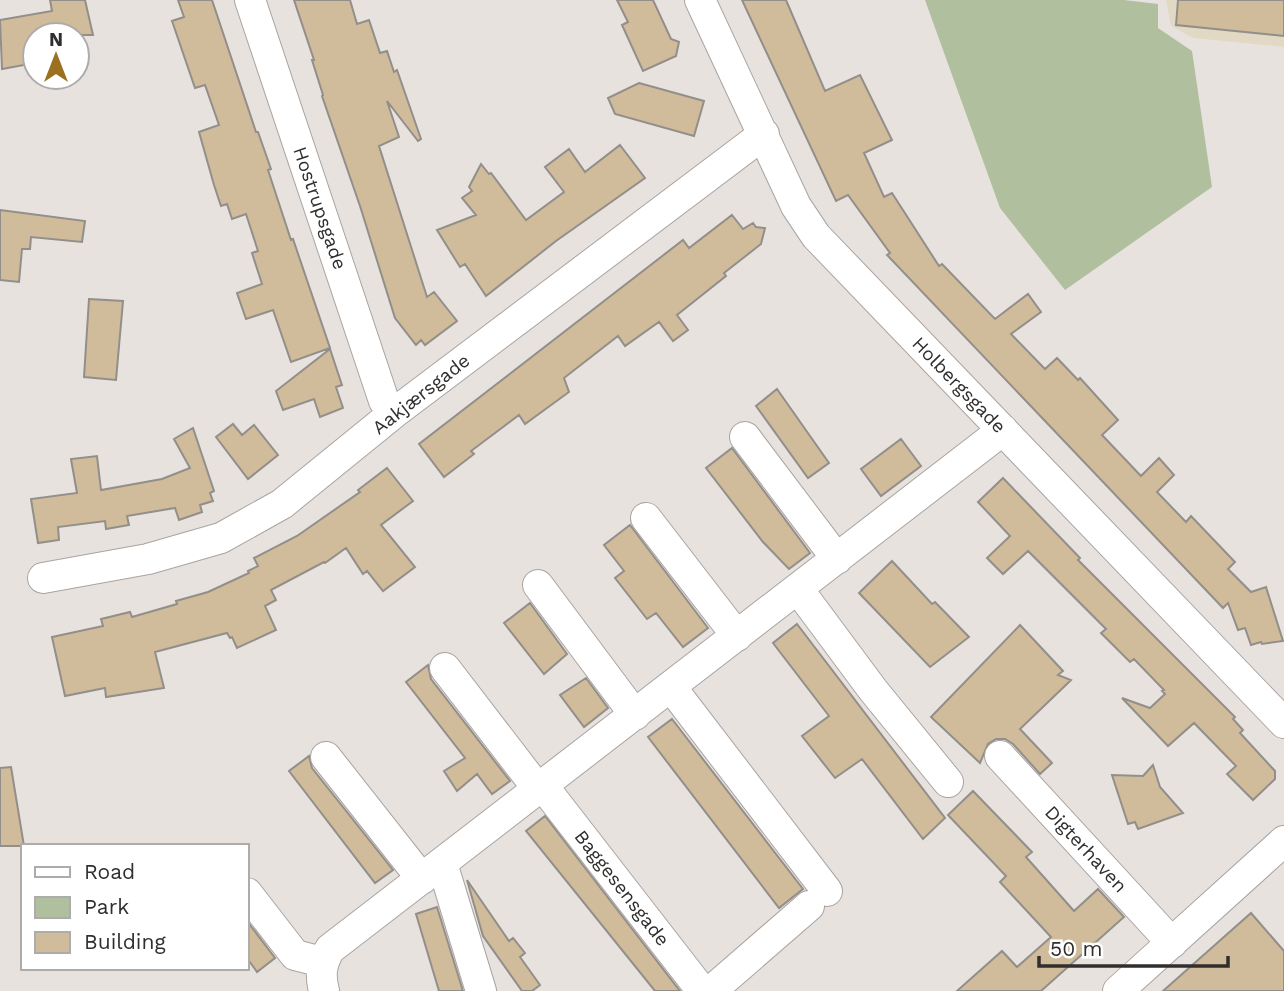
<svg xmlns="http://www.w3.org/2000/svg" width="1284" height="991" viewBox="0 0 1284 991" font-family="'Work Sans',sans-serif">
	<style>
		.education { fill: #e2d9c4 }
		.green { fill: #b0bf9d }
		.building { fill: #d0bb9b; stroke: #928f8a; stroke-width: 2 }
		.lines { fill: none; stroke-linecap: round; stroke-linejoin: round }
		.street-casing { stroke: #a9a4a1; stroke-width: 32 }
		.street { stroke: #fff; stroke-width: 30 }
		.labels { text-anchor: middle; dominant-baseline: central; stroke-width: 5; stroke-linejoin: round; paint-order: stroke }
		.street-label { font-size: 19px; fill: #312f2e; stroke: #fff }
	</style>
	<rect width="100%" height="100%" fill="#e8e2df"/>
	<path class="education" d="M1166 0H1284V47L1193 38 1171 26Z"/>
	<path class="green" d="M925 0H1124L1158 4V28L1192 51 1212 187 1065 290 1000 208Z"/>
	<path class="building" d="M50 0H85L93 35H35V63L2 69 0 20 52 11Z
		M178 0H212L256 132H258L271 169 268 170 291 240 293 239 330 348 291 362 273 310 246 319 237 293 262 284 252 253 258 251 246 214 232 219 227 204 221 206 214 185 199 132 219 125 205 85 195 88 172 21 184 17Z
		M294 0H350L357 24 369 20 380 53 387 51 394 72 397 70 421 139 418 141 387 101 399 137 379 146 427 297 434 292 457 321 425 345 421 340 416 345 395 318 360 206 322 96 323 95 312 60H314Z
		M617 0H653L671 39 679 42 676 56 643 71 622 25 628 22Z
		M742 0H786L825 91 860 75 892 140 864 153 884 197 892 193 939 266 942 264 995 319 1028 294 1041 312 1011 334 1045 369 1057 358 1078 380 1080 378 1118 420 1102 435 1141 476 1159 458 1174 475 1157 492 1186 522 1191 516 1235 562 1228 569 1251 592 1266 587 1283 641 1262 644 1261 642 1251 645 1245 628 1238 630 1228 603 1223 608 887 255 890 253 848 195 836 201Z
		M1178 0H1284V36L1176 25Z
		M639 83 704 101 694 136 615 114 608 98Z
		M620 145 645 178 556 241 486 296 465 264 460 267 437 230 476 215 462 198 472 191 469 187 481 164 489 174 491 173 526 220 564 192 545 167 569 149 585 172Z
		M0 210 85 221 82 242 31 237 30 249H22L19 282 0 280Z
		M732 215 743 229 753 223 756 227 765 228 761 244 724 273 726 276 677 315 688 330 673 341 659 322 625 346 618 336 564 378 569 392 525 424 519 415 471 451 474 454 444 477 419 444 683 240 689 248Z
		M89 299 123 301 116 380 84 377Z
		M330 349 342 385 336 387 343 408 320 417 314 399 283 410 276 391Z
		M777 389 829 463 808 478 756 406Z
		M233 424 242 435 254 425 278 455 248 479 216 437Z
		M193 428 214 491 210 493 213 501 200 505 202 512 179 520 175 508 127 516 129 525 106 529 105 521 58 527 59 540 38 543 31 499 77 493 71 459 97 456 101 490 162 479 190 468 174 439Z
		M901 439 921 466 881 496 861 469Z
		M732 448 810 553 789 569 763 542 706 468Z
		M387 468 413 501 381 525 415 567 383 591 367 571 363 574 346 548 325 563 324 562 271 590 276 600 265 606 276 630 237 648 232 637 230 638 227 633 155 652 164 688 106 697 105 688 65 696 52 637 103 626 101 619 130 612 132 617 177 604 176 601 208 592 249 573 248 571 258 566 254 558 297 536 360 492 358 490Z
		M1003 478 1080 558 1078 560 1235 717 1233 719 1243 730 1240 733 1275 771V779L1253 800 1227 774 1236 766 1194 723 1168 746 1122 698 1150 708 1165 694 1162 691 1164 690 1134 659 1130 662 1101 633 1106 629 1028 551 1003 574 987 558 1010 536 978 502Z
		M630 525 708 628 683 647 656 613 647 619 615 578 624 571 604 545Z
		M892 561 932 604 935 602 969 637 930 667 859 593Z
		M530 603 567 654 544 674 504 623Z
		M797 624 945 818 923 839 862 759 835 778 802 736 829 716 773 643Z
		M1020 625 1063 671 1058 675 1071 680 1020 729 1052 763 1040 774 1013 744 1005 739H996L988 744 980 763 931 717Z
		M428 665 431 679 510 781 492 794 477 774 457 791 444 771 465 758 406 682Z
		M586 678 608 708 584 727 560 695Z
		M672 719 803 889 779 908 648 737Z
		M309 756 312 768 393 870 375 883 289 771Z
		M1153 765 1160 787 1183 813 1138 829 1135 822 1128 824 1112 775 1143 776Z
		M11 767 24 846H0V768Z
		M973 791 1032 852 1026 857 1074 911 1098 889 1124 917 1041 991H957L1002 951 1017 967 1051 937 1000 882 1006 876 948 815Z
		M545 816 680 991H655L526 831Z
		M467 880 509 941 513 938 525 953 520 957 540 985 532 991H522L483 936Z
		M437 907 463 991H439L416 914Z
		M1251 913 1284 951V991H1163Z
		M247 921 275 958 257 972 247 958Z"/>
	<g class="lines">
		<defs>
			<path id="street" d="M250 0 384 401 394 413
				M700 0 796 206 816 236 1284 723
				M745 437 837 559
				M646 518 737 636
				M43 578 148 559 221 538 282 504 394 413 764 134
				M538 585 635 715
				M798 589 873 690 948 782
				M445 668 538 789
				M671 687 827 891
				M1000 756 1172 943
				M326 757 422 879
				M543 786 702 991
				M442 863 481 991
				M247 893 295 955 322 962
				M324 991C320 975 321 964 330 949L1003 430
				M711 991 809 906
				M1118 991 1284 841"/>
		</defs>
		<use href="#street" class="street-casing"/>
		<use href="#street" class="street"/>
	</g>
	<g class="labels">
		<g class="street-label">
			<text transform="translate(320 208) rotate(71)">Hostrupsgade</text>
			<text transform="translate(959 385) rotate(46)">Holbergsgade</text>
			<text transform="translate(421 394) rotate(-38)">Aakjærsgade</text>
			<text transform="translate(1086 849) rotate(47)">Digterhaven</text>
			<text transform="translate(622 888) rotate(52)">Baggesensgade</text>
		</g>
	</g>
	<rect x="21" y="844" width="228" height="126" fill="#ffffff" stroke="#adacab" stroke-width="2"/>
	<rect x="35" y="867" width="35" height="10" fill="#ffffff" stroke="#adacab" stroke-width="2"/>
	<text x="84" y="879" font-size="21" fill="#312f2e">Road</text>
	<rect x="35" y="897" width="35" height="21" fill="#b0bf9d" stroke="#adacab" stroke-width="2"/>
	<text x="84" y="914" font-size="21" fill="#312f2e">Park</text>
	<rect x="35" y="932" width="35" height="21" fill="#d0bb9b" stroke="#adacab" stroke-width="2"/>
	<text x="84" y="949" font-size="21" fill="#312f2e">Building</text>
	<g transform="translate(56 56)"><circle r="33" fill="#ffffff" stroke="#adacab" stroke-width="2"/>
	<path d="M0-5L12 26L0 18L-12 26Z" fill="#9b711f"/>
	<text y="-10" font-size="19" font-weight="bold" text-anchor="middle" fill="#312f2e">N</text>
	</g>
	<path d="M1039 956v10h189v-10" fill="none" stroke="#312f2e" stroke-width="3.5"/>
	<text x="1050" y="956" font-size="21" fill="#312f2e" stroke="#ffffff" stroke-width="5" paint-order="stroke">50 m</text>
</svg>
